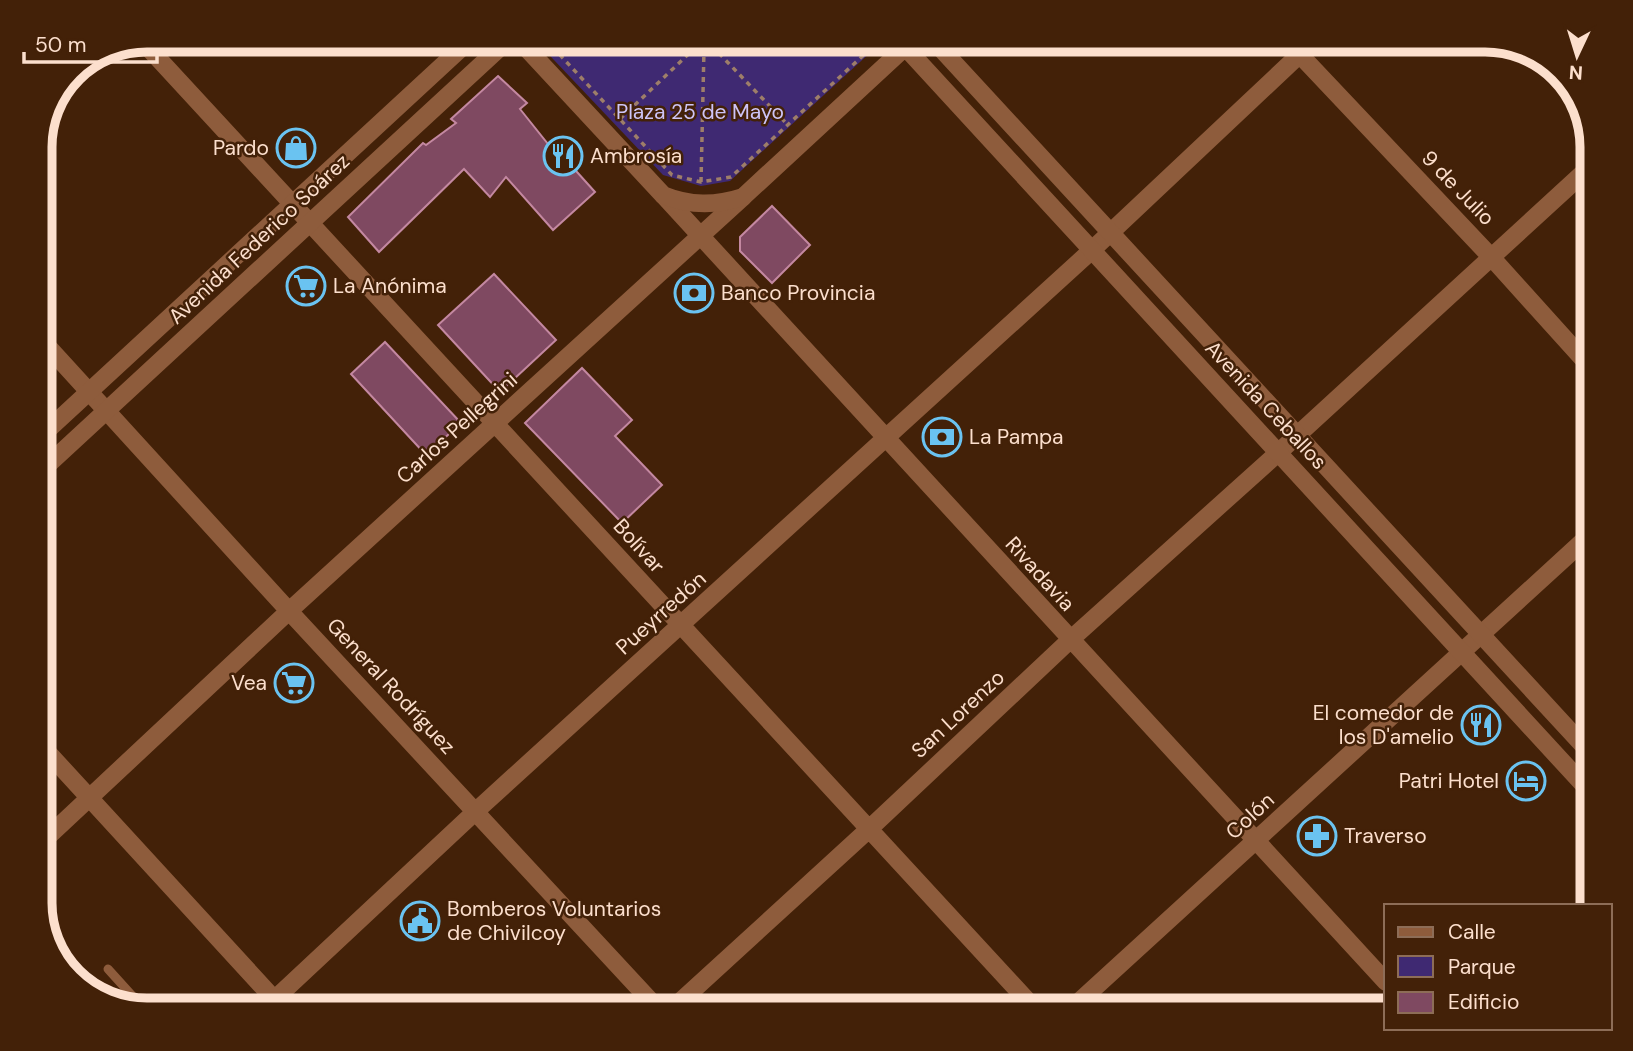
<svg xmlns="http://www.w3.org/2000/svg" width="1633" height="1051" viewBox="0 0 1633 1051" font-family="'DM Sans',sans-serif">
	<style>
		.green { fill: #3f2972 }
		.building { fill: #7f4961; stroke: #c488a1; stroke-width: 2 }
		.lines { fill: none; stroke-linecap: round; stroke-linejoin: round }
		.path { stroke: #9e7e69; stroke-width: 3.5; stroke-dasharray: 5 5; stroke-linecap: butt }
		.lane { stroke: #8e5c3c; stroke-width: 9 }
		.street { stroke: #8e5c3c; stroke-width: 18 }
		.secondary { stroke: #8e5c3c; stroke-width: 18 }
		.labels { text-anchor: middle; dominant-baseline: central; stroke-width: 5; stroke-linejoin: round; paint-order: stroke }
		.park-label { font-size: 21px; fill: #cdc4f7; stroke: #432108 }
		.poi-label { font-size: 21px; fill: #fcdfcd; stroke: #432108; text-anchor: start }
		.street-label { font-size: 21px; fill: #fcdfcd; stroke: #432108 }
		.rim { fill: none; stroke: #fcdfcd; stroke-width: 9 }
	</style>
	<rect width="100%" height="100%" fill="#432108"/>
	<path class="green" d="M535 40H884L730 181 701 186 663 175Z"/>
	<path class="building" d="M498 76 527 103 520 109 548 144 550 142 595 192 553 230 506 177 490 197 464 169 379 252 348 217 423 143 426 145 456 123 451 119Z
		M772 206 810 245 772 283 740 251V237Z
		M494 274 556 340 500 392 438 325Z
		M385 342 461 423 426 455 351 374Z
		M582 368 632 420 615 436 662 485 622 523 525 423Z"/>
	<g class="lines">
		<path class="path" d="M546 40 672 175 701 182 731 177 880 40
			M694 40C699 51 710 51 715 40
			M748 40 873 46
			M712 46 788 125
			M620 119 697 46
			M701 182 704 49"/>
		<path class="lane" d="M108 969 146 1011"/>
		<path class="street" d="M1286 40 1492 258 1593 370
			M143 42 1037 1011
			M663 195 1386 982
			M40 338 289 611 660 1011
			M40 744 285 1011
			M40 844 289 611 743 197
			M262 1011 476 811 1092 250 1315 40
			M670 1011 868 830 1070 640 1279 452 1593 164
			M1069 1011 1593 532"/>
		<path class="secondary" d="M519 40 663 195C690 206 715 206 743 197L913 40
			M933 40 1593 756
			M906 48 1593 795
			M40 437 470 40
			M40 472 508 40"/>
	</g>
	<defs>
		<symbol id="shop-ring" viewBox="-11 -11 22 22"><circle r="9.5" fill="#432108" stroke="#6ac3f1" stroke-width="1.5"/><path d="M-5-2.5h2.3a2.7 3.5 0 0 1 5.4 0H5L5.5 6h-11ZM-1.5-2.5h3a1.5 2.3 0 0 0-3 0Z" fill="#6ac3f1"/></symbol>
		<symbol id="restaurant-ring" viewBox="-11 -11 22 22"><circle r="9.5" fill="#432108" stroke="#6ac3f1" stroke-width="1.5"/><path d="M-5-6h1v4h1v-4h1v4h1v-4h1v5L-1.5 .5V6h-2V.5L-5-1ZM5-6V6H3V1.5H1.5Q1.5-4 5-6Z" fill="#6ac3f1"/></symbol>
		<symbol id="supermarket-ring" viewBox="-11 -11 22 22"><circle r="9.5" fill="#432108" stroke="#6ac3f1" stroke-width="1.5"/><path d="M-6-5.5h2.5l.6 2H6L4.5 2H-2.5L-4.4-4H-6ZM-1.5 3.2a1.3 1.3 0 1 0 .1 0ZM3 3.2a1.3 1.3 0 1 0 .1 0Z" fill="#6ac3f1"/></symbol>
		<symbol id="bank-ring" viewBox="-11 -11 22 22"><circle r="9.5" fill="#432108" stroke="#6ac3f1" stroke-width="1.5"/><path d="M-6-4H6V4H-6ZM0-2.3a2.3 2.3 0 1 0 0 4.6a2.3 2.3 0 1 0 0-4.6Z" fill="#6ac3f1"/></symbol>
		<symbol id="hotel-ring" viewBox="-11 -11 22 22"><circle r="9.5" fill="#432108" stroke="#6ac3f1" stroke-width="1.5"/><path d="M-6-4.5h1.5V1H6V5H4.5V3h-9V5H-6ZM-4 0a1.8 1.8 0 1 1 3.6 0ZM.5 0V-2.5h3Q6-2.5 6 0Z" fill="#6ac3f1"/></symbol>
		<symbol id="pharmacy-ring" viewBox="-11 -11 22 22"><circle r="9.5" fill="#432108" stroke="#6ac3f1" stroke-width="1.5"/><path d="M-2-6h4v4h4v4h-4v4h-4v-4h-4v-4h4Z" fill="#6ac3f1"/></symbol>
		<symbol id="civic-ring" viewBox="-11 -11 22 22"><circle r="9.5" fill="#432108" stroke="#6ac3f1" stroke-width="1.5"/><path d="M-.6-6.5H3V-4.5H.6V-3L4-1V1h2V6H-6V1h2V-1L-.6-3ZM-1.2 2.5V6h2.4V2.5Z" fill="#6ac3f1"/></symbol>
	</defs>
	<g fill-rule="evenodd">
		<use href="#shop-ring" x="274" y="126" width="44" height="44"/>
		<use href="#restaurant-ring" x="541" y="134" width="44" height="44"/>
		<use href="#supermarket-ring" x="284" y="264" width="44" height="44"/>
		<use href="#bank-ring" x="672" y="271" width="44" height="44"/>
		<use href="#bank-ring" x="920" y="415" width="44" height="44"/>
		<use href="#supermarket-ring" x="272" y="661" width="44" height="44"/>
		<use href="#restaurant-ring" x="1459" y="703" width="44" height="44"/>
		<use href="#hotel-ring" x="1504" y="759" width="44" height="44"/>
		<use href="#pharmacy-ring" x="1295" y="814" width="44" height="44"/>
		<use href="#civic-ring" x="398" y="899" width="44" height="44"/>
	</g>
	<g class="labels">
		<g class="park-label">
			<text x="700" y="112">Plaza 25 de Mayo</text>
		</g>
		<g class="poi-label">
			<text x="269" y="148" text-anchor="end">Pardo</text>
			<text x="590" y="156">Ambrosía</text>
			<text x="333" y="286">La Anónima</text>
			<text x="721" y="293">Banco Provincia</text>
			<text x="969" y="437">La Pampa</text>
			<text x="267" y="683" text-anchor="end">Vea</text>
			<text x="1454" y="713" text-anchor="end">El comedor de<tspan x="1454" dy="24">los D'amelio</tspan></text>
			<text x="1499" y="781" text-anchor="end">Patri Hotel</text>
			<text x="1344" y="836">Traverso</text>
			<text x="447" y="909">Bomberos Voluntarios<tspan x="447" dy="24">de Chivilcoy</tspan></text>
		</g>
		<g class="street-label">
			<text transform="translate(1458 188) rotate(46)">9 de Julio</text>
			<text transform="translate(259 239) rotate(-43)">Avenida Federico Soárez</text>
			<text transform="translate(1266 405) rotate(47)">Avenida Ceballos</text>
			<text transform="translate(457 428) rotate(-42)">Carlos Pellegrini</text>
			<text transform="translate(639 546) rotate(48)">Bolívar</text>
			<text transform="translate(1040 574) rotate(48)">Rivadavia</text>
			<text transform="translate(661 613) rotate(-42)">Pueyrredón</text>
			<text transform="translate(391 686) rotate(47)">General Rodríguez</text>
			<text transform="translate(958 714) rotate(-43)">San Lorenzo</text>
			<text transform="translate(1250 816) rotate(-43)">Colón</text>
		</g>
	</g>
	<path d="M0 0H1633V1051H0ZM147 52H1485A95 95 0 0 1 1580 147V903A95 95 0 0 1 1485 998H147A95 95 0 0 1 52 903V147A95 95 0 0 1 147 52Z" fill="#432108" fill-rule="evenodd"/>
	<path class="rim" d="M147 52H1485A95 95 0 0 1 1580 147V903A95 95 0 0 1 1485 998H147A95 95 0 0 1 52 903V147A95 95 0 0 1 147 52Z"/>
	<rect x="1384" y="904" width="228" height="126" fill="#432108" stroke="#8d6d57" stroke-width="2"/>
	<rect x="1398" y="927" width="35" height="10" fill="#8e5c3c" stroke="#8d6d57" stroke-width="2"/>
	<text x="1448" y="939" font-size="21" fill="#fcdfcd">Calle</text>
	<rect x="1398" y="956" width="35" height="21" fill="#3f2972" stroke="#8d6d57" stroke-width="2"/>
	<text x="1448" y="974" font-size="21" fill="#fcdfcd">Parque</text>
	<rect x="1398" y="992" width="35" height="21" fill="#7f4961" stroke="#8d6d57" stroke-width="2"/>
	<text x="1448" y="1009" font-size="21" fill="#fcdfcd">Edificio</text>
	<g transform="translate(1577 56) rotate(184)" stroke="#432108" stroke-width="5" paint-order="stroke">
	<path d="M0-5L12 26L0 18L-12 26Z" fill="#fcdfcd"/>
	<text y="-10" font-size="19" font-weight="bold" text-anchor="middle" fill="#fcdfcd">N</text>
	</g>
	<path d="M24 52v10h133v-10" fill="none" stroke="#fcdfcd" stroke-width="3.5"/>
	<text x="35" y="52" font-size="21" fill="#fcdfcd" stroke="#432108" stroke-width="5" paint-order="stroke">50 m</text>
</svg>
